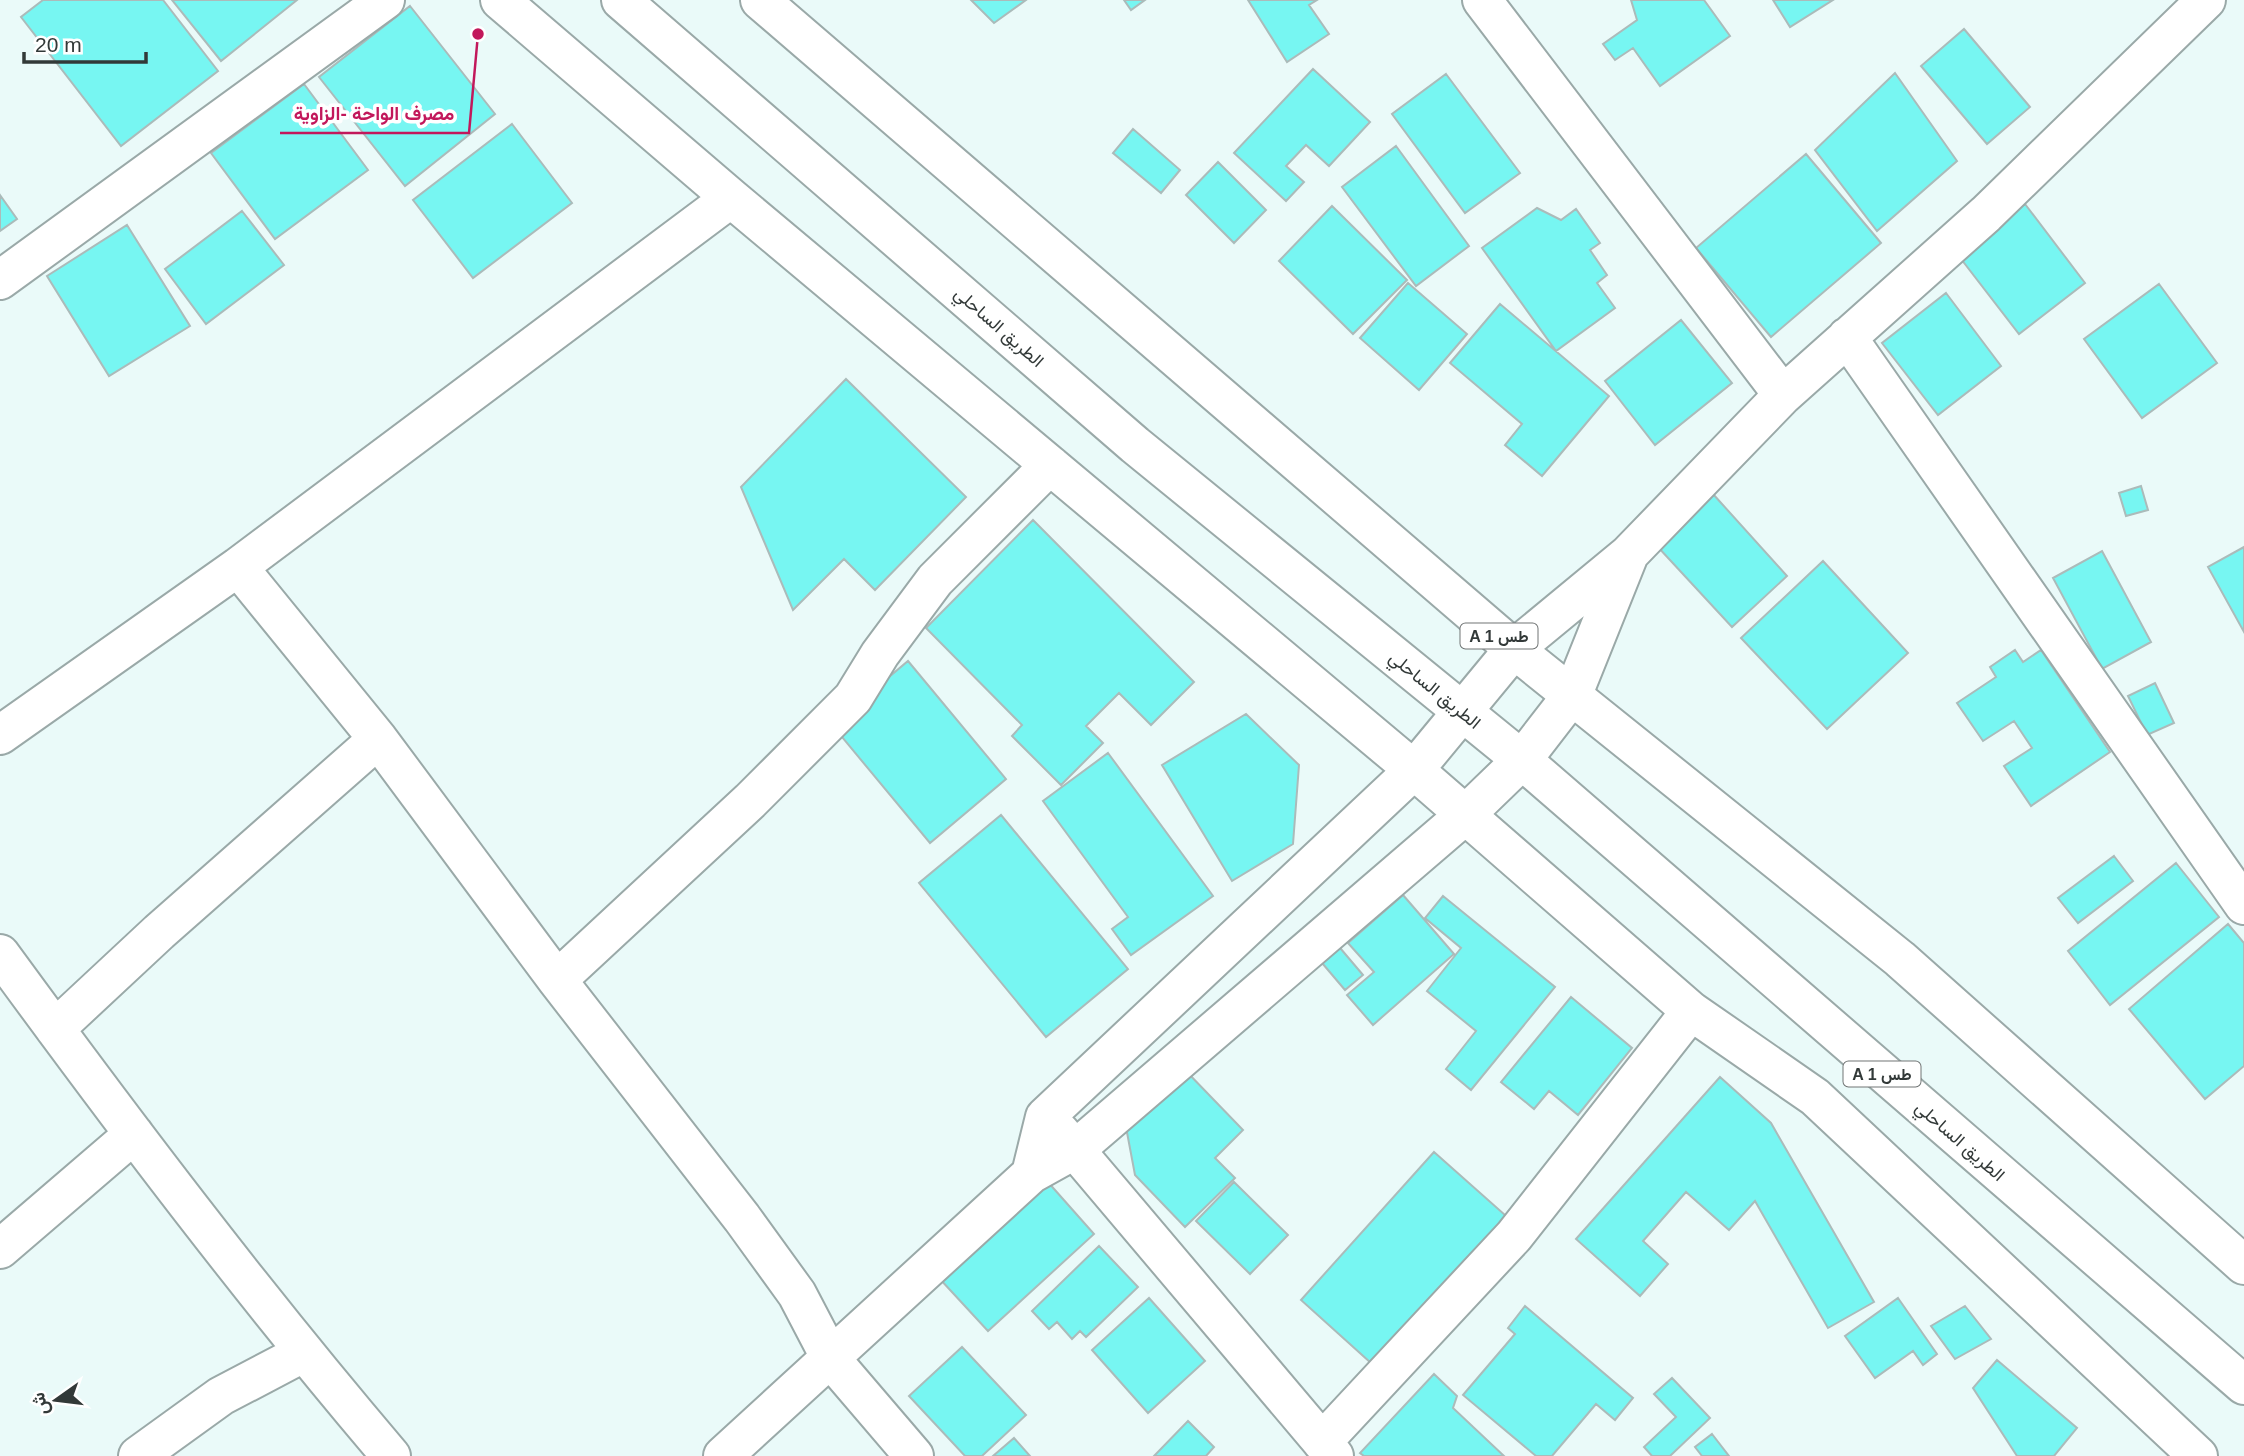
<svg xmlns="http://www.w3.org/2000/svg" width="2244" height="1456" viewBox="0 0 2244 1456" font-family="Helvetica,Vazirmatn,sans-serif">
	<style>
		.building { fill: #77f6f2; stroke: #abbbba; stroke-width: 2 }
		.lines { fill: none; stroke-linecap: round; stroke-linejoin: round }
		.minor-casing { stroke: #9aa9a8; stroke-width: 42 }
		.highway-casing { stroke: #9aa9a8; stroke-width: 42 }
		.minor { stroke: #fff; stroke-width: 38 }
		.highway { stroke: #fff; stroke-width: 38 }
		.labels { text-anchor: middle; dominant-baseline: central; stroke-width: 7; stroke-linejoin: round; paint-order: stroke }
		.shield { fill: #fff; stroke: #707474; stroke-width: 2 }
		.shield-label { font-size: 16px; font-weight: bold; fill: #323938 }
		.street-label { font-size: 18px; fill: #323938; stroke: #fff }
		.leader { fill: none; stroke: #c2185b; stroke-width: 2.5 }
		.callout-dot { fill: #c2185b; stroke: #fff; stroke-width: 2.5 }
		.callout-label { font-size: 19px; text-anchor: middle; font-weight: bold; fill: #c2185b; stroke: #fff; stroke-width: 7; stroke-linejoin: round; paint-order: stroke }
	</style>
	<rect width="100%" height="100%" fill="#eafaf9"/>
	<path class="building" d="M43 0H163L218 71 121 146 21 17Z
		M172 0H297L221 61Z
		M971 0H1026L994 23Z
		M1124 0H1145L1131 10Z
		M1248 0H1317L1309 5 1329 34 1287 62Z
		M1631 0H1704L1730 36 1660 86 1633 48 1615 60 1603 44 1637 20Z
		M1773 0H1833L1790 27Z
		M410 6 495 114 405 186 319 77Z
		M1964 29 2030 107 1987 144 1921 66Z
		M1313 69 1370 122 1329 166 1306 145 1286 166 1304 182 1286 201 1234 153Z
		M1895 73 1957 161 1877 231 1815 150Z
		M1446 74 1520 173 1465 213 1392 114Z
		M304 84 368 170 275 239 211 153Z
		M512 124 572 203 473 278 413 200Z
		M1133 129 1180 170 1161 193 1113 153Z
		M1396 146 1469 246 1416 286 1342 187Z
		M1806 154 1881 243 1771 337 1696 248Z
		M1218 162 1266 210 1234 243 1186 195Z
		M0 195 17 219 0 231Z
		M2025 204 2085 283 2019 334 1958 255Z
		M1332 206 1407 280 1353 334 1279 261Z
		M1537 208 1561 220 1576 209 1600 243 1590 250 1607 275 1597 283 1615 308 1556 351 1482 248Z
		M242 211 284 265 206 324 165 269Z
		M127 225 190 326 109 376 47 276Z
		M1408 283 1467 334 1419 390 1360 338Z
		M2159 284 2217 363 2142 418 2084 339Z
		M1946 293 2001 366 1938 415 1882 343Z
		M1500 304 1609 396 1542 476 1505 445 1522 424 1450 363Z
		M1681 320 1732 383 1655 445 1605 381Z
		M846 379 966 497 875 590 844 559 793 610 741 487Z
		M2141 486 2148 510 2126 516 2119 493Z
		M1713 494 1787 576 1732 627 1657 546Z
		M1033 520 1194 682 1151 725 1119 693 1086 726 1103 743 1061 785 1012 736 1022 725 926 628Z
		M2244 547V632L2208 567Z
		M2102 551 2151 642 2102 669 2053 578Z
		M1823 561 1908 653 1827 729 1741 638Z
		M2015 650 2023 662 2041 650 2110 752 2031 806 2004 766 2032 748 2014 721 1983 741 1957 703 1996 677 1990 667Z
		M908 661 1006 779 930 843 832 725Z
		M2155 683 2174 723 2147 735 2128 696Z
		M1246 714 1299 765 1293 844 1232 881 1162 765Z
		M1108 753 1213 896 1131 955 1112 929 1128 917 1043 801Z
		M1001 815 1128 969 1046 1037 919 883Z
		M2114 856 2133 881 2078 923 2058 898Z
		M2176 863 2219 917 2110 1005 2068 951Z
		M1403 895 1454 954 1373 1025 1347 995 1374 972 1348 943Z
		M1443 896 1555 987 1471 1090 1446 1069 1476 1031 1427 991 1461 948 1425 918Z
		M2228 924 2244 943V1066L2205 1099 2129 1009Z
		M1335 942 1363 975 1345 990 1317 957Z
		M1571 997 1632 1048 1578 1115 1549 1091 1534 1109 1501 1082Z
		M1185 1070 1243 1130 1215 1158 1235 1178 1185 1227 1135 1175 1126 1127Z
		M1720 1077 1771 1123 1874 1302 1828 1328 1755 1201 1729 1230 1686 1192 1643 1241 1668 1264 1640 1296 1576 1239Z
		M1434 1152 1514 1223 1381 1372 1301 1300Z
		M1047 1181 1094 1234 988 1331 939 1278Z
		M1234 1182 1288 1235 1250 1274 1196 1221Z
		M1099 1246 1138 1287 1086 1337 1080 1331 1072 1339 1057 1322 1049 1329 1032 1311Z
		M1149 1298 1205 1361 1148 1413 1092 1350Z
		M1898 1298 1937 1354 1923 1365 1913 1351 1875 1378 1845 1336Z
		M1525 1306 1633 1398 1615 1420 1596 1404 1552 1456H1536L1463 1395 1515 1334 1508 1328Z
		M1965 1306 1991 1339 1955 1359 1931 1326Z
		M962 1347 1026 1415 982 1456H965L909 1396Z
		M1997 1360 2077 1428 2054 1456H2017L1973 1388Z
		M1434 1374 1457 1396 1453 1408 1504 1456H1364L1360 1453Z
		M1672 1378 1710 1418 1670 1456H1652L1644 1447 1676 1417 1654 1394Z
		M1188 1421 1214 1447 1206 1456H1154Z
		M1712 1434 1729 1456H1702L1695 1447Z
		M1014 1438 1030 1456H993Z"/>
	<g class="lines">
		<defs>
			<path id="minor" d="M500 0 731 198 1414 770 1691 1011 1815 1097 2198 1456
				M1482 0 1783 395
				M0 280 385 0
				M1847 337 2244 905
				M238 567 378 739 557 980 742 1218 797 1294 831 1359 914 1456
				M0 735 238 567 731 198
				M0 954C125 1125 253 1294 391 1456
				M557 980 750 801 853 698 880 654 935 580 1050 465
				M55 1029 159 932 378 739
				M1060 1132 1334 1456
				M1031 1174 1045 1117 1414 770 1514 649 1628 555 1783 395 1986 214 2206 0
				M0 1249 134 1134
				M1322 1442 1514 1236 1691 1011
				M138 1456 221 1396 303 1353
				M723 1456 1031 1174 1076 1149 1465 815 1522 760 1573 694 1628 557"/>
			<path id="highway" d="M621 0 1135 445 1522 760 2244 1385
				M760 0 1514 649 1900 959 2244 1265"/>
		</defs>
		<use href="#minor" class="minor-casing"/>
		<use href="#highway" class="highway-casing"/>
		<use href="#minor" class="minor"/>
		<use href="#highway" class="highway"/>
	</g>
	<g class="labels">
		<g class="shield">
			<rect x="1460.5" y="623.5" width="77" height="25" rx="5"/>
			<rect x="1843.5" y="1061.5" width="77" height="25" rx="5"/>
		</g>
		<g class="shield-label">
			<text x="1499" y="636">A 1 طس</text>
			<text x="1882" y="1074">A 1 طس</text>
		</g>
		<g class="street-label">
			<text transform="translate(999 327) rotate(41)">الطريق الساحلي</text>
			<text transform="translate(1435 690) rotate(39)">الطريق الساحلي</text>
			<text transform="translate(1960 1141) rotate(41)">الطريق الساحلي</text>
		</g>
	</g>
	<path class="leader" d="M478 34L469 133H280"/>
	<circle class="callout-dot" cx="478" cy="34" r="7"/>
	<g class="callout-label">
		<text x="374" y="120">مصرف الواحة -الزاوية</text>
	</g>
	<g transform="translate(56 1400) rotate(256)" stroke="#ffffff" stroke-width="5" paint-order="stroke">
	<path d="M0-5L12 26L0 18L-12 26Z" fill="#323938"/>
	<text y="-10" font-size="19" font-weight="bold" text-anchor="middle" fill="#323938">ش</text>
	</g>
	<path d="M24 52v10h122v-10" fill="none" stroke="#323938" stroke-width="3.5"/>
	<text x="35" y="52" font-size="21" fill="#323938" stroke="#ffffff" stroke-width="5" paint-order="stroke">20 m</text>
</svg>
